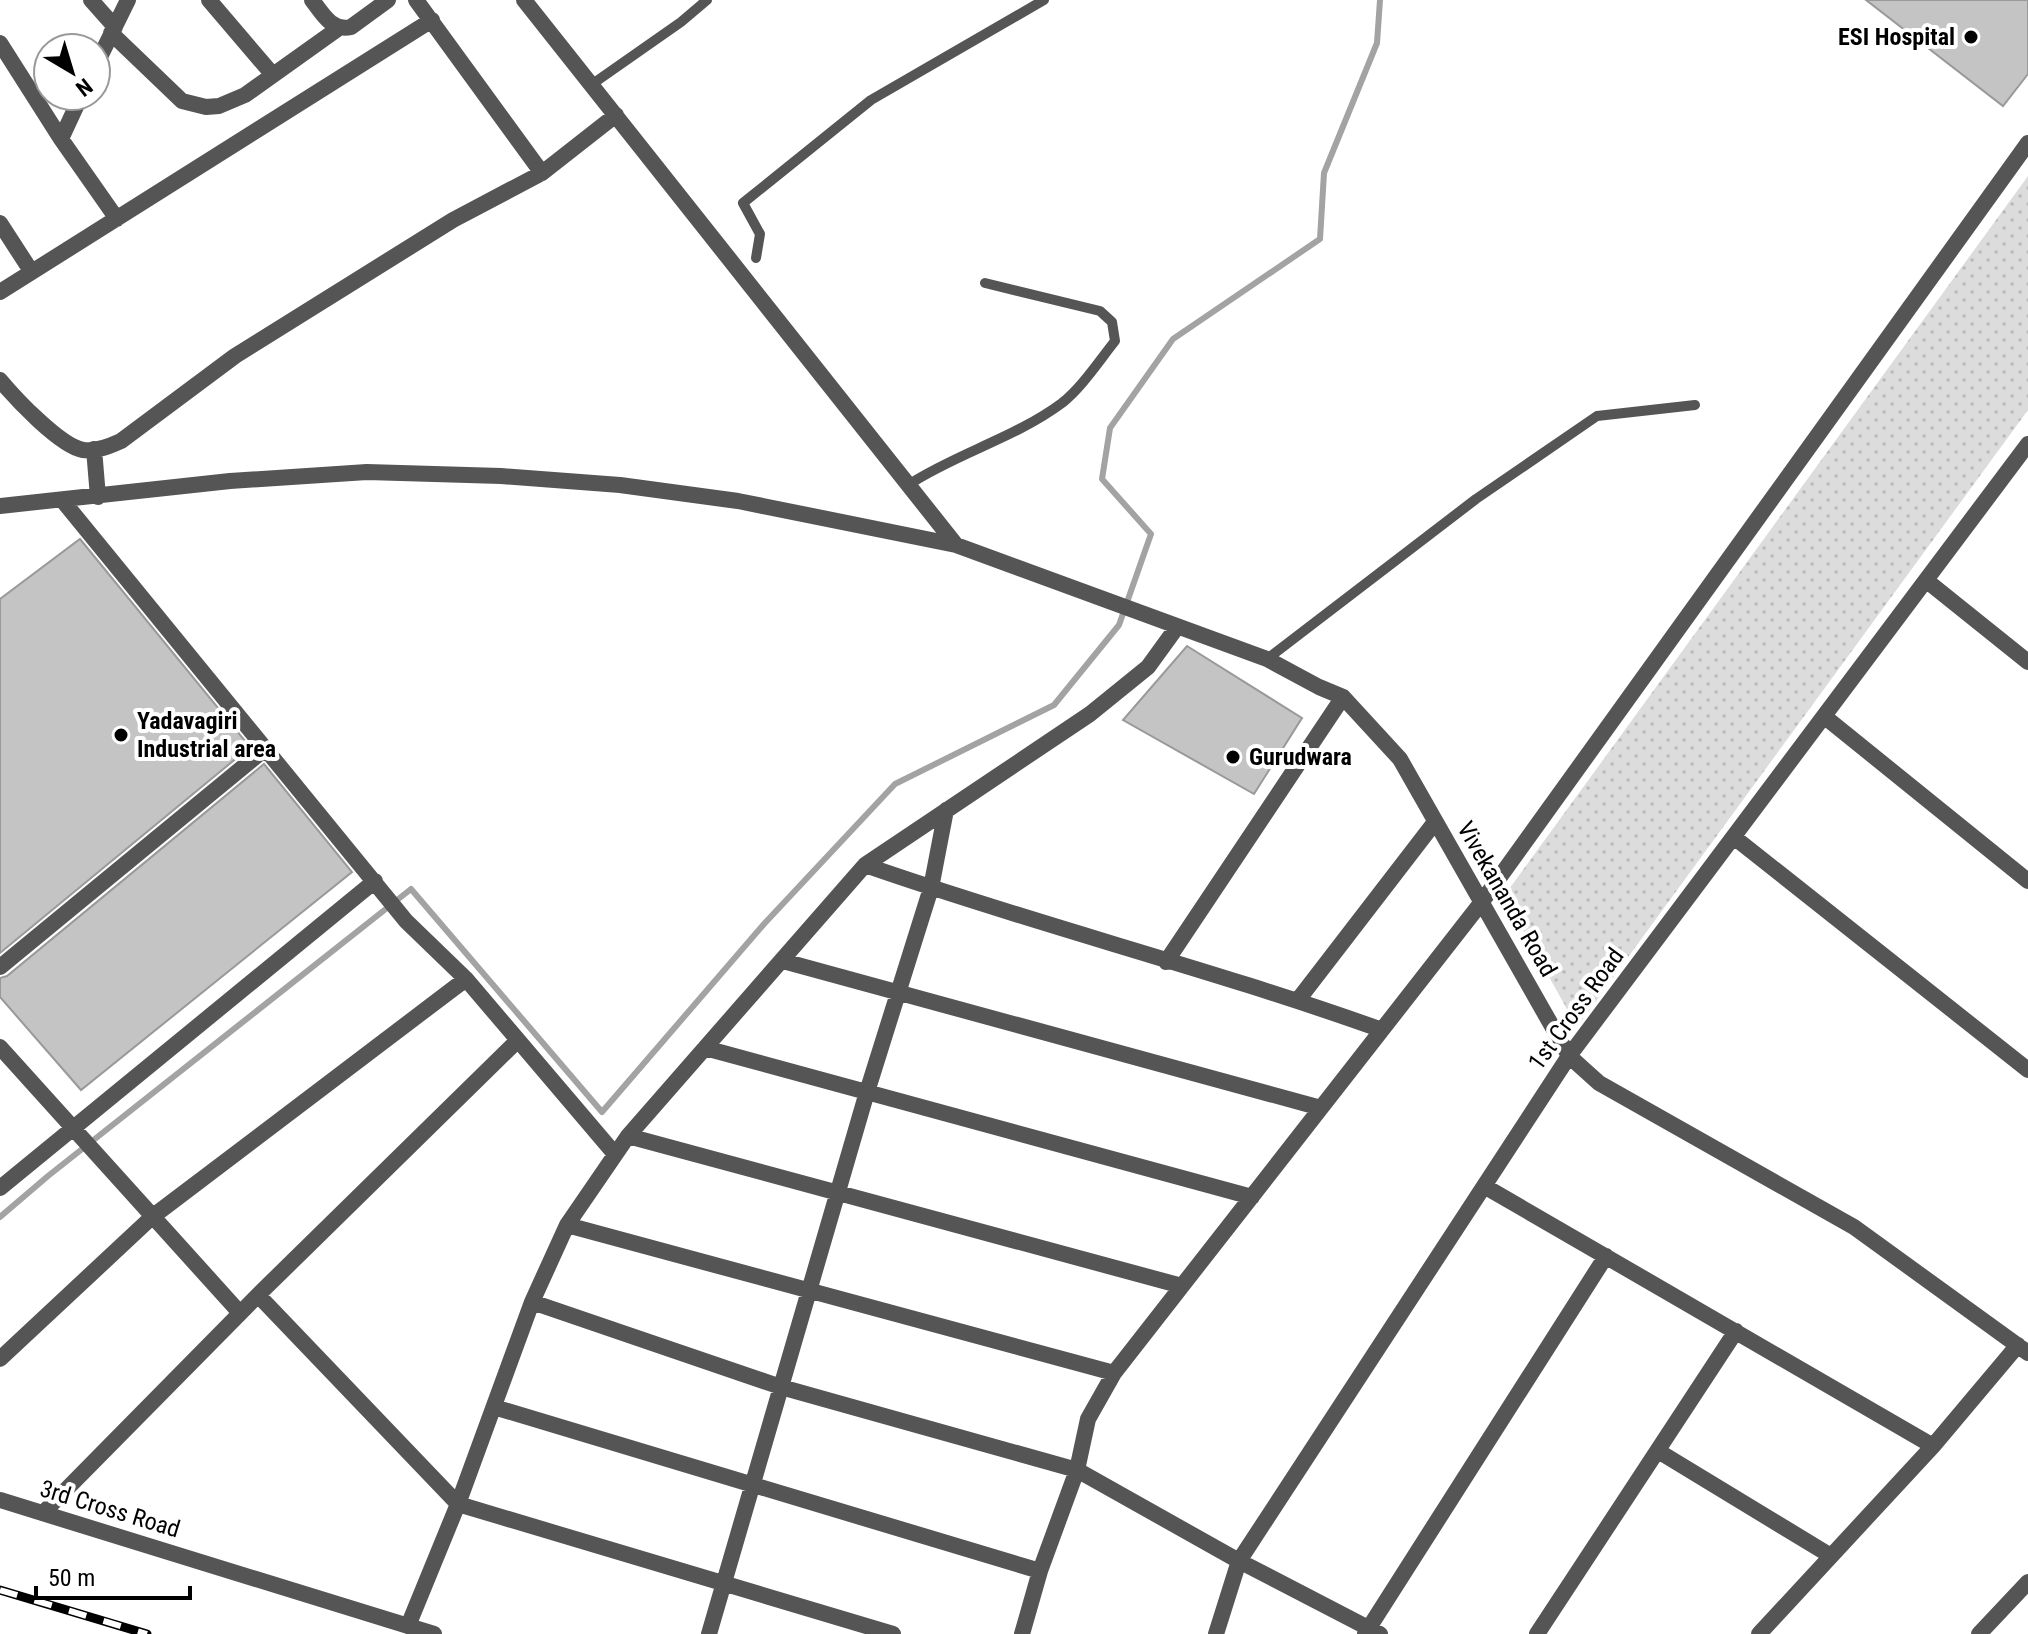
<svg xmlns="http://www.w3.org/2000/svg" width="2028" height="1634" viewBox="0 0 2028 1634" font-family="'Roboto Condensed',sans-serif">
	<style>
		.grass { fill: url(#grass-dots) }
		.lines { fill: none; stroke-linecap: round; stroke-linejoin: round }
		.stream { stroke: #a3a3a3; stroke-width: 6 }
		.building { fill: #c4c4c4; stroke: #999; stroke-width: 2 }
		.service { stroke: #555; stroke-width: 10 }
		.minor { stroke: #555; stroke-width: 16 }
		.rail-casing { stroke: #000; stroke-width: 9 }
		.rail { stroke: #fff; stroke-width: 6; stroke-dasharray: 18; stroke-linecap: butt }
		.poi-dot { fill: #000; stroke: #fff; stroke-width: 3 }
		.labels { text-anchor: middle; dominant-baseline: central; stroke-width: 8; stroke-linejoin: round; paint-order: stroke }
		.poi-label { font-size: 24px; font-weight: bold; fill: #000; stroke: #fff; text-anchor: start }
		.street-label { font-size: 24px; fill: #000; stroke: #fff }
	</style>
	<defs>
		<pattern id="grass-dots" width="8" height="8" patternUnits="userSpaceOnUse" patternTransform="scale(2)"><rect width="8" height="8" fill="#dcdcdc"/><path d="M2 2h.1M6 6h.1" fill="none" stroke="#bbb" stroke-width="1.8" stroke-linecap="round"/></pattern>
	</defs>
	<rect width="100%" height="100%" fill="#fff"/>
	<path class="grass" d="M2028 176V410L1577 1027 1504 896Z"/>
	<g class="lines">
		<path class="stream" d="M0 1217 48 1176 411 889 602 1112 764 924 895 784 1054 705 1119 625 1151 534 1102 479 1110 428 1173 339 1320 239 1324 173 1377 43 1380 0"/>
	</g>
	<path class="building" d="M1866 0H2028V74L2003 106Z
		M80 539 250 747 0 953V599Z
		M1187 646 1302 718 1254 794 1123 720Z
		M264 764 352 872 81 1090 0 997V978L7 976Z"/>
	<g class="lines">
		<path class="service" d="M591 85 681 22 707 0
			M756 258 760 234 743 203 871 100 1044 0
			M908 485C957 453 1015 438 1062 403 1082 387 1099 361 1115 341L1112 322 1100 311 985 283
			M1267 659 1476 499 1597 416 1695 405"/>
		<path class="minor" d="M91 0 115 27
			M209 0 273 75
			M312 0C322 13 332 32 351 27L388 0
			M416 0 542 173
			M524 0 956 545
			M111 33 182 101 206 107 219 106 245 95 339 28
			M0 43 61 139 117 219
			M96 65 128 0
			M61 139 81 96
			M0 223 31 271
			M0 292 432 20
			M0 380C15 398 60 446 83 450 96 452 110 446 121 441L235 356 453 220 542 173 616 115
			M94 449 98 497
			M63 501 406 921 466 979 614 1153
			M0 506 230 481 367 472 501 476 620 485 738 501 956 545 1267 659 1319 687 1343 697 1400 759 1569 1056 1599 1083 1854 1227 2028 1353
			M1927 581 2028 662
			M1825 717 2028 881
			M1735 838 2028 1070
			M865 865C1036 925 1212 969 1382 1030
			M783 961 1321 1108
			M1166 962 1343 697
			M0 967 265 749
			M1298 1000 1435 822
			M0 1047 240 1313
			M705 1048 1252 1197
			M628 1136 1182 1286
			M1484 1186 1933 1446
			M0 1188 375 881
			M567 1225 1114 1373
			M258 1295 458 1504 893 1634
			M532 1302 781 1387 1077 1470 1239 1561 1380 1634
			M0 1359 152 1217 466 979
			M494 1407 1040 1571
			M1658 1451 1831 1556
			M0 1500 434 1634
			M43 1513 258 1295 518 1040
			M408 1626 458 1504 532 1302 567 1225 628 1136 865 865 1090 714 1148 667 1177 627
			M709 1634 867 1092 931 888 946 810
			M1022 1634 1040 1571 1077 1470 1088 1419 1114 1373 1481 903 2028 143
			M1216 1634 1239 1561 1569 1056 2028 444
			M1365 1634 1606 1256
			M1537 1634 1736 1331
			M1759 1634 1933 1446 2018 1345
			M1979 1634 2028 1582"/>
		<defs>
			<path id="rail" d="M0 1590 147 1634"/>
		</defs>
		<use href="#rail" class="rail-casing"/>
		<use href="#rail" class="rail"/>
	</g>
	<g class="poi-dot">
		<circle cx="1971" cy="37" r="8"/>
		<circle cx="121" cy="735" r="8"/>
		<circle cx="1233" cy="757" r="8"/>
	</g>
	<g class="labels">
		<g class="poi-label">
			<text x="1955" y="37" text-anchor="end">ESI Hospital</text>
			<text x="137" y="721">Yadavagiri<tspan x="137" dy="28">Industrial area</tspan></text>
			<text x="1249" y="757">Gurudwara</text>
		</g>
		<g class="street-label">
			<text transform="translate(1507 899) rotate(60)">Vivekananda Road</text>
			<text transform="translate(1576 1009) rotate(-54)">1st Cross Road</text>
			<text transform="translate(110 1509) rotate(17)">3rd Cross Road</text>
		</g>
	</g>
	<g transform="translate(72 72) rotate(142)"><circle r="38" fill="#ffffff" stroke="#999999" stroke-width="2"/>
	<path d="M0-6L14 30L0 20L-14 30Z" fill="#000000"/>
	<text y="-12" font-size="22" font-weight="bold" text-anchor="middle" fill="#000000">N</text>
	</g>
	<path d="M36 1586v12h154v-12" fill="none" stroke="#000000" stroke-width="4"/>
	<text x="48" y="1586" font-size="24" fill="#000000" stroke="#ffffff" stroke-width="6" paint-order="stroke">50 m</text>
</svg>
